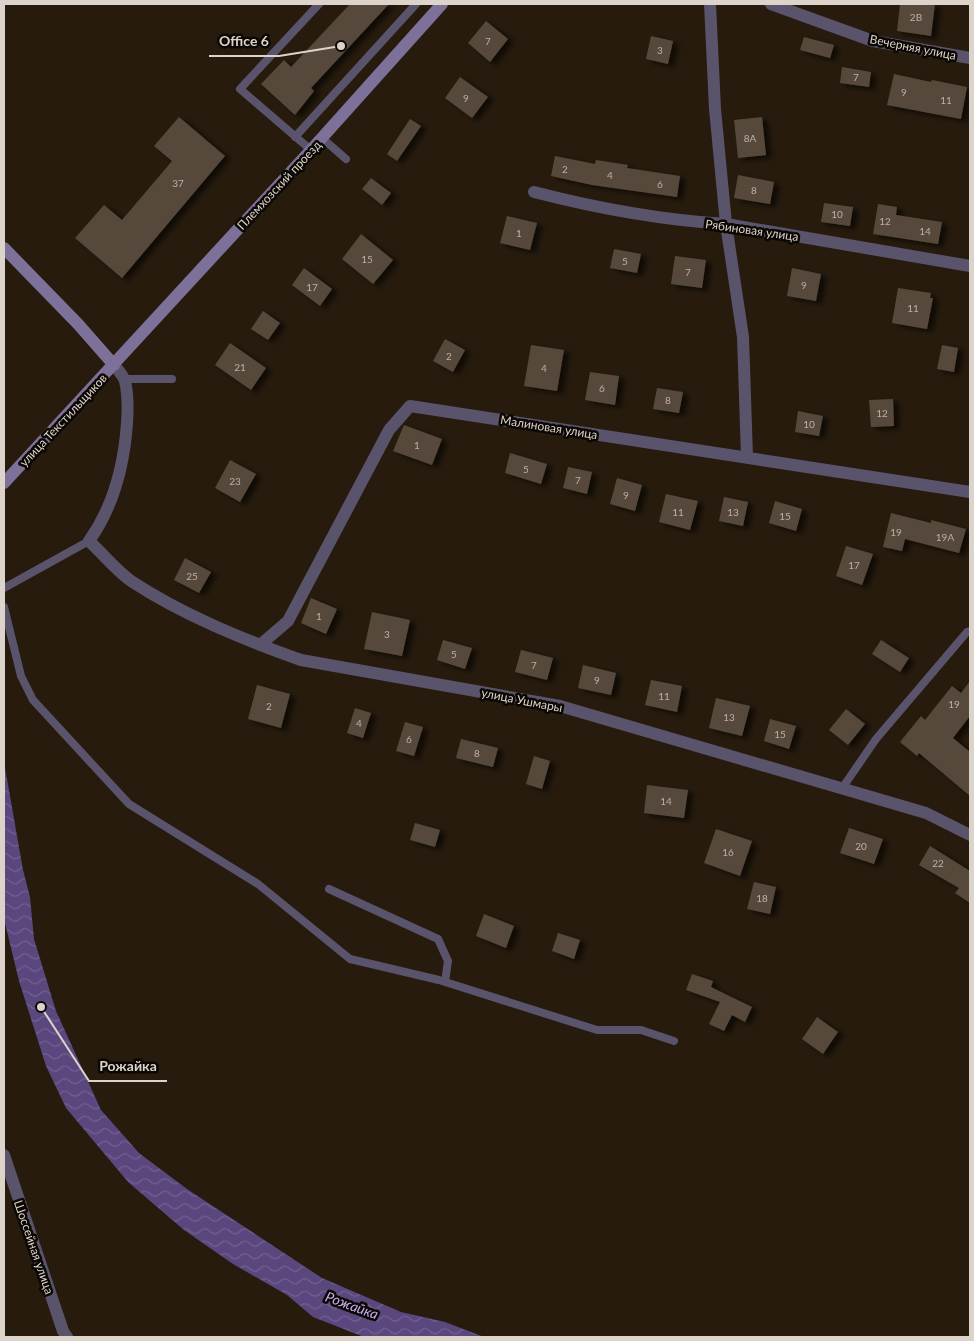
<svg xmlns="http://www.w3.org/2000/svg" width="974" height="1341" viewBox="0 0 974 1341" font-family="Lato,sans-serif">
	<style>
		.water { fill: url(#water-waves) }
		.building { fill: #56493a; filter: url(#shadow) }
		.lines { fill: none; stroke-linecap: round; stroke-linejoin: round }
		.service { stroke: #5a536c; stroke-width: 8 }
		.minor { stroke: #5a536c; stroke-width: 12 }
		.tertiary { stroke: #5a536c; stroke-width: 12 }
		.secondary { stroke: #7d7199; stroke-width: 12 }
		.labels { text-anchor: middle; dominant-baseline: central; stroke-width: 5; stroke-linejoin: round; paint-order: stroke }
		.number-label { font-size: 10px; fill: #bab1a7 }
		.street-label { font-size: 12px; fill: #dcd4cb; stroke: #0b0703 }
		.water-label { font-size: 14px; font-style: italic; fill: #c7b1f5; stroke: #0b0703 }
		.leader { fill: none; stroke: #dcd4cb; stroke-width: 2 }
		.callout-dot { fill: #dcd4cb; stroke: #0b0703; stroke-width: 2 }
		.callout-label { font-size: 14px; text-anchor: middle; font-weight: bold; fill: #dcd4cb; stroke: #0b0703; stroke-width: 5; stroke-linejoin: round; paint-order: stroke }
	</style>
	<defs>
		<pattern id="water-waves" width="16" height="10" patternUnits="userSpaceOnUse" patternTransform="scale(1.25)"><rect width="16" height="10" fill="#5a477e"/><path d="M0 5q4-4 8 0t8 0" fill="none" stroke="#71618f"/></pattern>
		<filter id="shadow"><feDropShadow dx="5.5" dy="3" stdDeviation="2.5" flood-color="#0009"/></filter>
	</defs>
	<rect width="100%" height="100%" fill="#261b0d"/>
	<path class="water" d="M4 762 23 870 30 897 34 939 56 1011 101 1110 139 1153 187 1189 322 1278 401 1312 445 1322 484 1337H364L313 1317 287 1295 233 1264 184 1230 128 1182 66 1108 46 1066 19 981 4 919Z"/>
	<path class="building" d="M350 4H389L311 88 314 91 295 115 261 84 284 60 291 67Z
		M900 4H935L931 36 897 31Z
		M486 21 508 39 490 62 468 43Z
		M651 36 673 41 668 64 646 59Z
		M804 37 834 45 830 58 800 50Z
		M842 67 871 72 869 87 840 83Z
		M894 74 931 82 932 80 967 87 961 119 887 105Z
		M460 77 488 97 472 118 445 98Z
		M179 117 225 156 122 278 75 238 104 205 122 220 172 161 154 146Z
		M762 117 766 155 738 158 734 120Z
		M410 119 421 126 397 161 387 154Z
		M555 156 595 164 596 160 628 165 627 168 680 176 677 197 592 185 551 176Z
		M738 175 774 182 770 204 734 198Z
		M371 178 391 193 382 205 362 189Z
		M824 203 853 207 850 226 821 222Z
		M878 204 897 207 896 215 942 222 938 244 873 234Z
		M507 216 537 223 530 250 500 243Z
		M361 234 393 260 373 284 342 259Z
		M614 249 641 254 637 273 610 268Z
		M675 256 706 260 702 288 671 284Z
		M304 268 332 289 320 306 292 285Z
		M792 268 821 274 816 301 787 296Z
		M898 288 931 293 930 298H933L927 329 892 323Z
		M263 311 280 323 268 340 251 329Z
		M445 339 465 350 453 372 433 361Z
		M230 343 266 368 251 390 215 365Z
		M531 345 564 350 557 391 524 386Z
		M942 345 958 348 954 372 937 369Z
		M590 372 619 376 615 405 585 400Z
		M657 388 683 392 679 413 653 409Z
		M893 399 894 426 871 427 869 400Z
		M798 411 823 416 819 436 795 432Z
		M404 425 442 439 432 465 393 451Z
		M510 453 547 464 541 484 505 473Z
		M230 460 256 474 240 502 215 488Z
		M568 467 592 472 587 494 563 488Z
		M617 478 642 485 635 511 610 504Z
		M666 494 698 501 690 530 659 522Z
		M724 497 748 502 743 526 719 521Z
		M775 501 802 509 796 531 769 523Z
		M891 513 931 523V520L966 529 959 553 905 539 902 551 883 547Z
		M846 546 873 554 862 585 836 576Z
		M185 558 211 572 199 593 174 580Z
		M311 598 337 609 326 634 301 623Z
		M372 612 410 620 402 656 364 649Z
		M443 640 472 648 465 669 437 660Z
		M881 640 909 658 900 672 872 654Z
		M521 650 553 658 547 680 515 672Z
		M583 665 616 673 611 695 578 688Z
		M651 680 682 686 677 712 645 705Z
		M970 681V716L953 738 970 752V796L919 753 917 756 900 742 921 716 925 720 952 686 961 693Z
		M257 685 290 694 281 728 248 719Z
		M716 698 750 706 742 736 709 728Z
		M355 708 371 713 363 738 347 733Z
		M846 709 865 724 848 745 829 730Z
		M770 719 796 726 789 749 764 741Z
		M405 722 423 727 414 756 396 751Z
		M461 739 498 748 493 767 456 758Z
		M534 756 550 761 542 789 526 784Z
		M647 785 688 790 684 818 644 813Z
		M415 823 440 830 435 847 410 840Z
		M849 828 883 839 874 864 840 853Z
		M716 829 752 841 740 876 704 863Z
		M930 846 970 871V903L955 893 959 888 919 865Z
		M754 882 776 887 770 914 747 909Z
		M484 914 514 926 506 948 476 936Z
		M558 933 580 940 574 959 552 951Z
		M692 974 713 981 711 987 752 1007 745 1022 732 1015 724 1031 709 1024 720 1002 686 990Z
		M817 1017 838 1032 823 1054 802 1039Z"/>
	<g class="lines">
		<path class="service" d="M295 137 416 4
			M322 138 346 159
			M311 150 240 89 319 4
			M124 379H172
			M4 588 89 541
			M4 607 21 676 33 700 129 804 258 884 350 959 439 980 597 1030H641L674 1041
			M843 787 876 739 967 632 970 631
			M329 889 438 939 448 961 445 982"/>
		<path class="minor" d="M710 4 715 109 726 224 743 337 747 457
			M771 4 873 41 970 58
			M534 192C596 208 661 220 726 224L970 266
			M114 365C118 370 123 375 125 381 128 394 128 409 127 423 124 466 114 506 89 541 103 554 116 570 131 581 183 615 242 639 301 660L560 706 926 813 970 835
			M260 645 288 621 389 430 410 406 970 492"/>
		<path class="tertiary" d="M4 1155 63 1331 67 1337"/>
		<path class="secondary" d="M4 248 78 324 114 365
			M4 483 311 150 442 4"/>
	</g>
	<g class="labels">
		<g class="number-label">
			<text x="916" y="17">2В</text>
			<text x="488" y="41">7</text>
			<text x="660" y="50">3</text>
			<text x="856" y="77">7</text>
			<text x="904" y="92">9</text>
			<text x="466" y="98">9</text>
			<text x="946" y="100">11</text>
			<text x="750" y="138">8А</text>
			<text x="565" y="169">2</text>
			<text x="610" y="175">4</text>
			<text x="178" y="183">37</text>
			<text x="660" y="184">6</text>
			<text x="754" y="190">8</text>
			<text x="837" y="214">10</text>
			<text x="885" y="221">12</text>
			<text x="925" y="231">14</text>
			<text x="519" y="233">1</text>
			<text x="367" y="259">15</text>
			<text x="625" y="261">5</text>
			<text x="688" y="272">7</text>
			<text x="804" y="285">9</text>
			<text x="312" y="287">17</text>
			<text x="913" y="308">11</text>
			<text x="449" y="356">2</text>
			<text x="240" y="367">21</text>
			<text x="544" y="368">4</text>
			<text x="602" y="388">6</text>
			<text x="668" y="400">8</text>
			<text x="882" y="413">12</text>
			<text x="809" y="424">10</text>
			<text x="417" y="445">1</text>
			<text x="526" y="469">5</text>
			<text x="578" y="480">7</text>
			<text x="235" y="481">23</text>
			<text x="626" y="495">9</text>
			<text x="678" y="512">11</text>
			<text x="733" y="512">13</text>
			<text x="785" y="516">15</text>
			<text x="896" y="532">19</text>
			<text x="945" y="537">19А</text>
			<text x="854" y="565">17</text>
			<text x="192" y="576">25</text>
			<text x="319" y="616">1</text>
			<text x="387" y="634">3</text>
			<text x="454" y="654">5</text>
			<text x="534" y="665">7</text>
			<text x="597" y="680">9</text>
			<text x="664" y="696">11</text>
			<text x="954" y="704">19</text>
			<text x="269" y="706">2</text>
			<text x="729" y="717">13</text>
			<text x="359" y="723">4</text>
			<text x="780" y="734">15</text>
			<text x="409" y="739">6</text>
			<text x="477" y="753">8</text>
			<text x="666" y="801">14</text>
			<text x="861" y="846">20</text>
			<text x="728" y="852">16</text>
			<text x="938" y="863">22</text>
			<text x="762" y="898">18</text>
		</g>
		<g class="street-label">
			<text transform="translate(913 47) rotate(11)">Вечерняя улица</text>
			<text transform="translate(279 185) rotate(-47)">Племхозский проезд</text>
			<text transform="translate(752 230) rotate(8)">Рябиновая улица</text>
			<text transform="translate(63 420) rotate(-47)">улица Текстильщиков</text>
			<text transform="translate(549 427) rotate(9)">Малиновая улица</text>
			<text transform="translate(522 700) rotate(11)">улица Ушмары</text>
			<text transform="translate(34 1247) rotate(71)">Шоссейная улица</text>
		</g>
		<g class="water-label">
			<text transform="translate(352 1305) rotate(20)">Рожайка</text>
		</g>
	</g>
	<path class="leader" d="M341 46L279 56H209M41 1007L89 1081H167"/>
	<g class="callout-dot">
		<circle cx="341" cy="46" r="5"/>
		<circle cx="41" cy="1007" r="5"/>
	</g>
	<g class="callout-label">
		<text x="244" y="46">Office 6</text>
		<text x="128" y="1071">Рожайка</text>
	</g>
	<rect width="974" height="1341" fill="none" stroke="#dcd4cb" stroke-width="10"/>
</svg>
